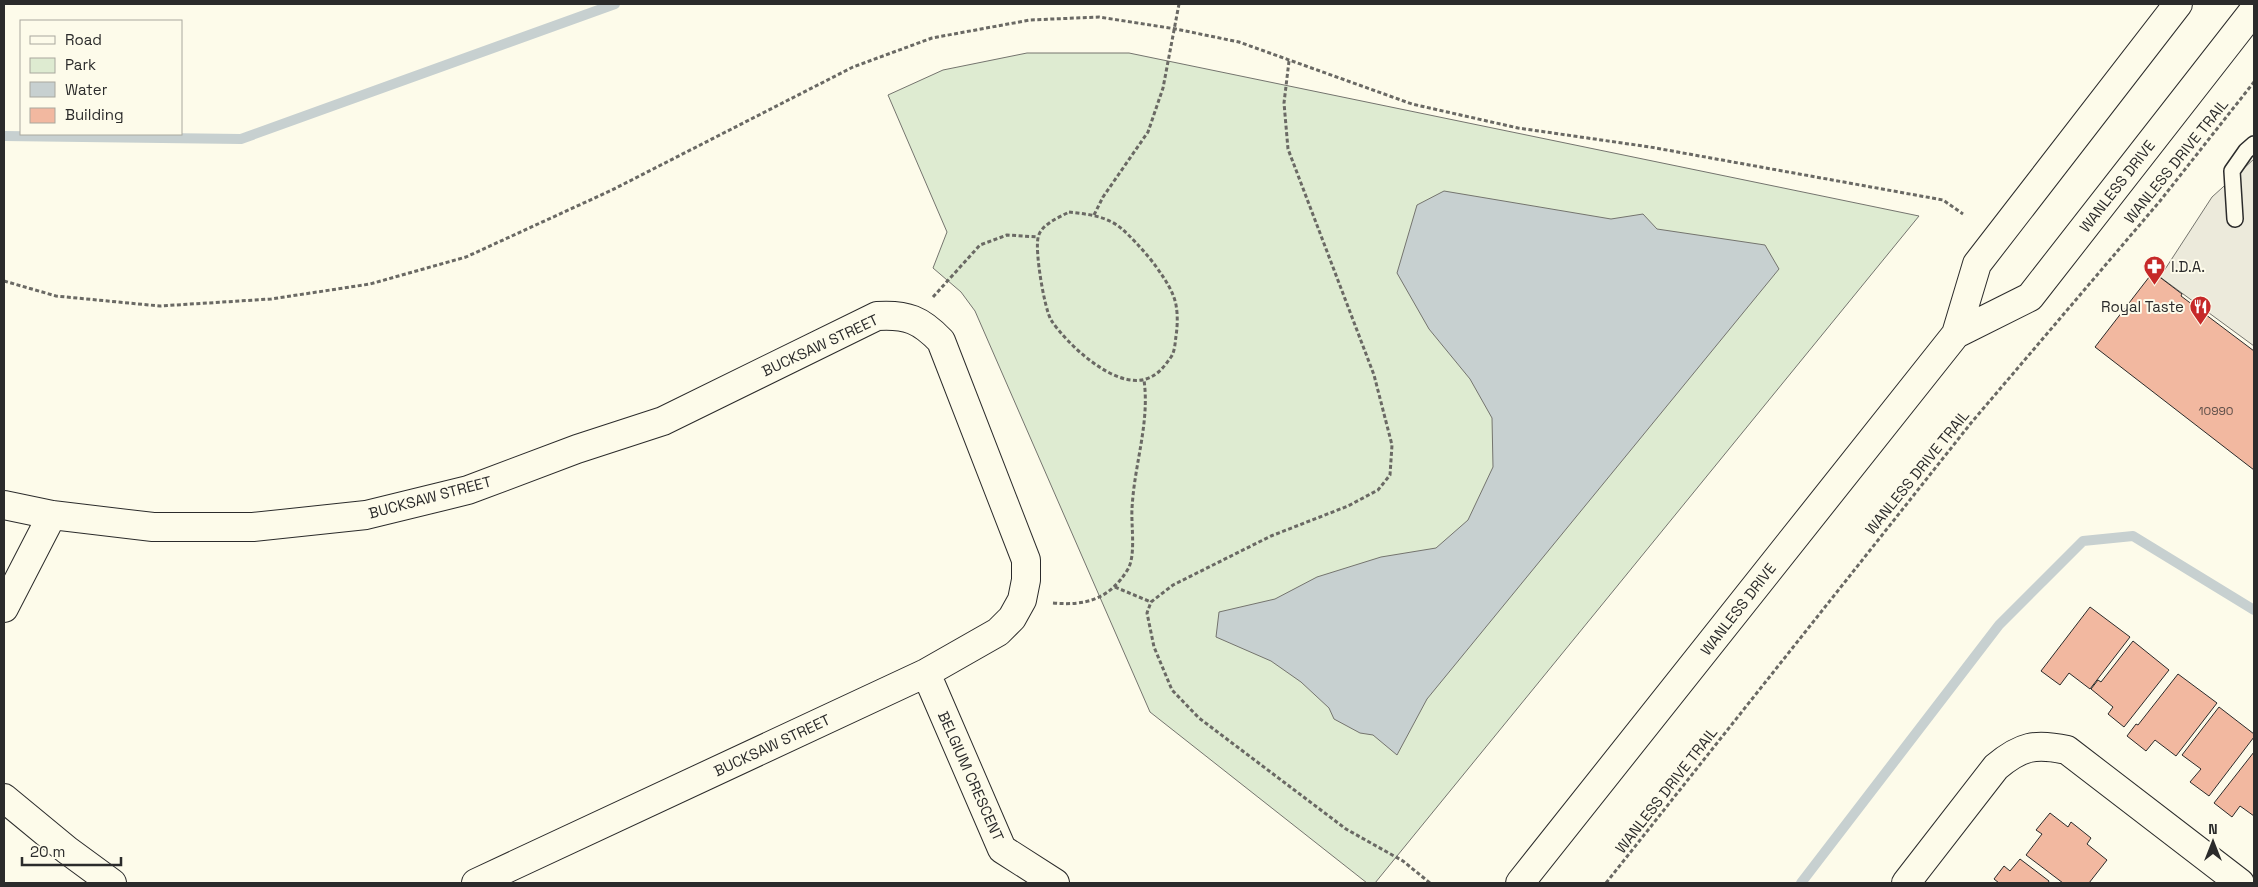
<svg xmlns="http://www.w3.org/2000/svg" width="2258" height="887" viewBox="0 0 2258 887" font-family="'Space Grotesk',sans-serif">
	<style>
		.green { fill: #deebd1; stroke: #74746e }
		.parking { fill: #eceadb; stroke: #74746e }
		.water { fill: #c7d0d0; stroke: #74746e }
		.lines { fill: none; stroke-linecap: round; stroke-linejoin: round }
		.stream { stroke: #c7d0d0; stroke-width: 10 }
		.building { fill: #f2b8a0; stroke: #2b2b2b }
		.lane-casing { stroke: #2b2b2b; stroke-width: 18 }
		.street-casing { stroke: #2b2b2b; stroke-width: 30 }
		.secondary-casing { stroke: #2b2b2b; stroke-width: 30 }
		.path { stroke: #6a6964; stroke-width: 3; stroke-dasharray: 4 2.5; stroke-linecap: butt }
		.lane { stroke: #fdfbea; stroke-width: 15 }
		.street { stroke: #fdfbea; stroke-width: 28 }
		.secondary { stroke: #fdfbea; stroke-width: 28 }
		.labels { text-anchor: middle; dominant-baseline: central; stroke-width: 4; stroke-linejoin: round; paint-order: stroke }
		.number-label { font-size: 12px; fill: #5d4e48 }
		.street-label { font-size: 15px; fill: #2b2b2b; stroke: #fdfbea }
		.poi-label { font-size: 15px; fill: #2b2b2b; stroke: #fdfbea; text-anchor: start }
	</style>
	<rect width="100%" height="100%" fill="#fdfbea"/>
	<path class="green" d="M1027 53H1129L1919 216 1375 883H1367L1150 712 975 311 961 292 933 268 947 232 888 95 943 70Z"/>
	<path class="parking" d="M2254 159V346L2160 277 2212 197Z"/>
	<path class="water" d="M1444 191 1611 219 1643 214 1657 229 1765 245 1779 269 1427 699 1397 755 1373 735 1360 733 1334 719 1329 708 1301 682 1271 661 1216 637 1219 612 1275 599 1317 577 1381 557 1436 548 1468 520 1493 467 1492 418 1470 379 1429 329 1397 273 1417 205Z"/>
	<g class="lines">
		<path class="stream" d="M4 136 241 139 615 4
			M1801 883 1999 625 2083 541 2133 536 2254 610"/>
	</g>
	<path class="building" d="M2153 272 2182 294 2181 296 2254 351V470L2095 347Z
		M2090 607 2130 637 2090 689 2069 673 2060 685 2041 671Z
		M2133 641 2169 670 2124 727 2108 714 2113 707 2091 689 2098 680 2101 682Z
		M2178 674 2217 703 2176 756 2155 740 2146 751 2127 736 2136 724 2138 725Z
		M2219 707 2254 734V737L2209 796 2190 782 2201 769 2182 755Z
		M2254 752V816L2240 806 2232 817 2214 803Z
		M2050 813 2068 827 2071 822 2091 838 2087 844 2107 860 2089 883H2063L2026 855 2042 834 2036 830Z
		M2020 859 2049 881 2048 883H1999L1994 879 2004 866 2010 871Z"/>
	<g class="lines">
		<defs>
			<path id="lane" d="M2235 219 2232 171 2246 151 2254 144"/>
			<path id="street" d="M4 505 52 515 153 527H253L366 515 468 490 577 449 663 421 877 316C907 314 921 320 941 341L1026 560V580L1022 600 1012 618 998 632 926 673 476 883
				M4 608 52 515
				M926 673 1002 849 1055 883
				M4 798 67 850 112 883
				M1906 883 1996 767C2021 746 2035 743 2067 750L2240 883"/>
			<path id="secondary" d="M1956 334 2030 297 2254 10
				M1520 883 1956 334 1977 264 2178 4"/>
		</defs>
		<use href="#lane" class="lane-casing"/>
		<use href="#street" class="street-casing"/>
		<use href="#secondary" class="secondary-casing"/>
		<path class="path" d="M1289 61 1284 103 1288 149 1374 375 1392 445 1390 475 1378 490 1348 506 1271 536 1173 585 1151 602 1147 613 1154 647 1172 690 1199 718 1346 829 1403 861 1430 883
			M1069 212C1087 214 1107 216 1122 229 1139 244 1164 273 1173 295 1178 306 1178 323 1176 336 1175 343 1175 351 1171 357 1164 367 1158 375 1146 379 1114 389 1067 344 1051 320 1044 307 1035 252 1038 238 1040 225 1058 218 1069 212Z
			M1094 215 1103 197 1148 132 1163 88 1179 4
			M4 281 56 296 160 306 271 299 370 284 466 257 612 190 853 67 932 38 1030 20 1099 17 1176 29 1239 42 1412 104 1518 128 1650 147 1943 200 1963 214
			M933 297 980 245 1007 235 1038 237
			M1115 587 1151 602
			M1053 603C1086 606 1110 599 1128 569 1136 555 1131 525 1132 509 1134 465 1150 423 1144 380
			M1606 883 1971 423 2160 201 2254 82"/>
		<use href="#lane" class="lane"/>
		<use href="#street" class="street"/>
		<use href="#secondary" class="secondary"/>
	</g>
	<defs>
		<symbol id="pharmacy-pin" viewBox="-11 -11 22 30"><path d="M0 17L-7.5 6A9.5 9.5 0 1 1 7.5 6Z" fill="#c62828" stroke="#fdfbea"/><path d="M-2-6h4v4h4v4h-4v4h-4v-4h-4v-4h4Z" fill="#fff"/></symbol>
		<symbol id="restaurant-pin" viewBox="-11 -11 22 30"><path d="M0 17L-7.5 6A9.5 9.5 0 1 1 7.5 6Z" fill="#c62828" stroke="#fdfbea"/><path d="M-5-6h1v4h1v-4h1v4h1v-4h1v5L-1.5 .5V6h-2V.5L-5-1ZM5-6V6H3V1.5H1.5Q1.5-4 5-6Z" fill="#fff"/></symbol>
	</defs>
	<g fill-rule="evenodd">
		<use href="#pharmacy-pin" x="2142" y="254" width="25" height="34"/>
		<use href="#restaurant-pin" x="2188" y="294" width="25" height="34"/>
	</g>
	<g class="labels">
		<g class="number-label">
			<text x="2216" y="411">10990</text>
		</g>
		<g class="street-label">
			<text transform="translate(2176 161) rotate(-51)">WANLESS DRIVE TRAIL</text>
			<text transform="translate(2117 186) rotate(-52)">WANLESS DRIVE</text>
			<text transform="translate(820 345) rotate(-25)">BUCKSAW STREET</text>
			<text transform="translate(1917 472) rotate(-51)">WANLESS DRIVE TRAIL</text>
			<text transform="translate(430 497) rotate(-15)">BUCKSAW STREET</text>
			<text transform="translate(1738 609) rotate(-52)">WANLESS DRIVE</text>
			<text transform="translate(772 745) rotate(-25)">BUCKSAW STREET</text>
			<text transform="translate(971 776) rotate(66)">BELGIUM CRESCENT</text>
			<text transform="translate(1666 790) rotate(-52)">WANLESS DRIVE TRAIL</text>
		</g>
		<g class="poi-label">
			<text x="2171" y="266">I.D.A.</text>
			<text x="2184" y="306" text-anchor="end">Royal Taste</text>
		</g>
	</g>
	<rect width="2258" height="887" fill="none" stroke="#2b2b2b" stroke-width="10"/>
	<rect x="20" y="20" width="162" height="115" fill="#fdfbea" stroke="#a9a89e"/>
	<rect x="30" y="36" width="25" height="8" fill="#fdfbea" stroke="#a9a89e"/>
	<text x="65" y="45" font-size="15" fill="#2b2b2b">Road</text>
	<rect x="30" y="58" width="25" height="15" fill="#deebd1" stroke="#a9a89e"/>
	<text x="65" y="70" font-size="15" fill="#2b2b2b">Park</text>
	<rect x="30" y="82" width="25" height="15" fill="#c7d0d0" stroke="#a9a89e"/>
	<text x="65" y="95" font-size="15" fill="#2b2b2b">Water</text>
	<rect x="30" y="108" width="25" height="15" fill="#f2b8a0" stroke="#a9a89e"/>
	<text x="65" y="120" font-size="15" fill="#2b2b2b">Building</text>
	<g transform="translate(2213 842)" stroke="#fdfbea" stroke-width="4" paint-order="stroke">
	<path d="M0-4L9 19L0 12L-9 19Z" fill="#2b2b2b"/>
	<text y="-8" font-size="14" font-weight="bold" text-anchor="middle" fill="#2b2b2b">N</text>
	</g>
	<path d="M22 857v8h99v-8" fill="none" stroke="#2b2b2b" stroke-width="2.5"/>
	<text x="30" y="857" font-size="15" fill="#2b2b2b" stroke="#fdfbea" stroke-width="4" paint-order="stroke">20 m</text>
</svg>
